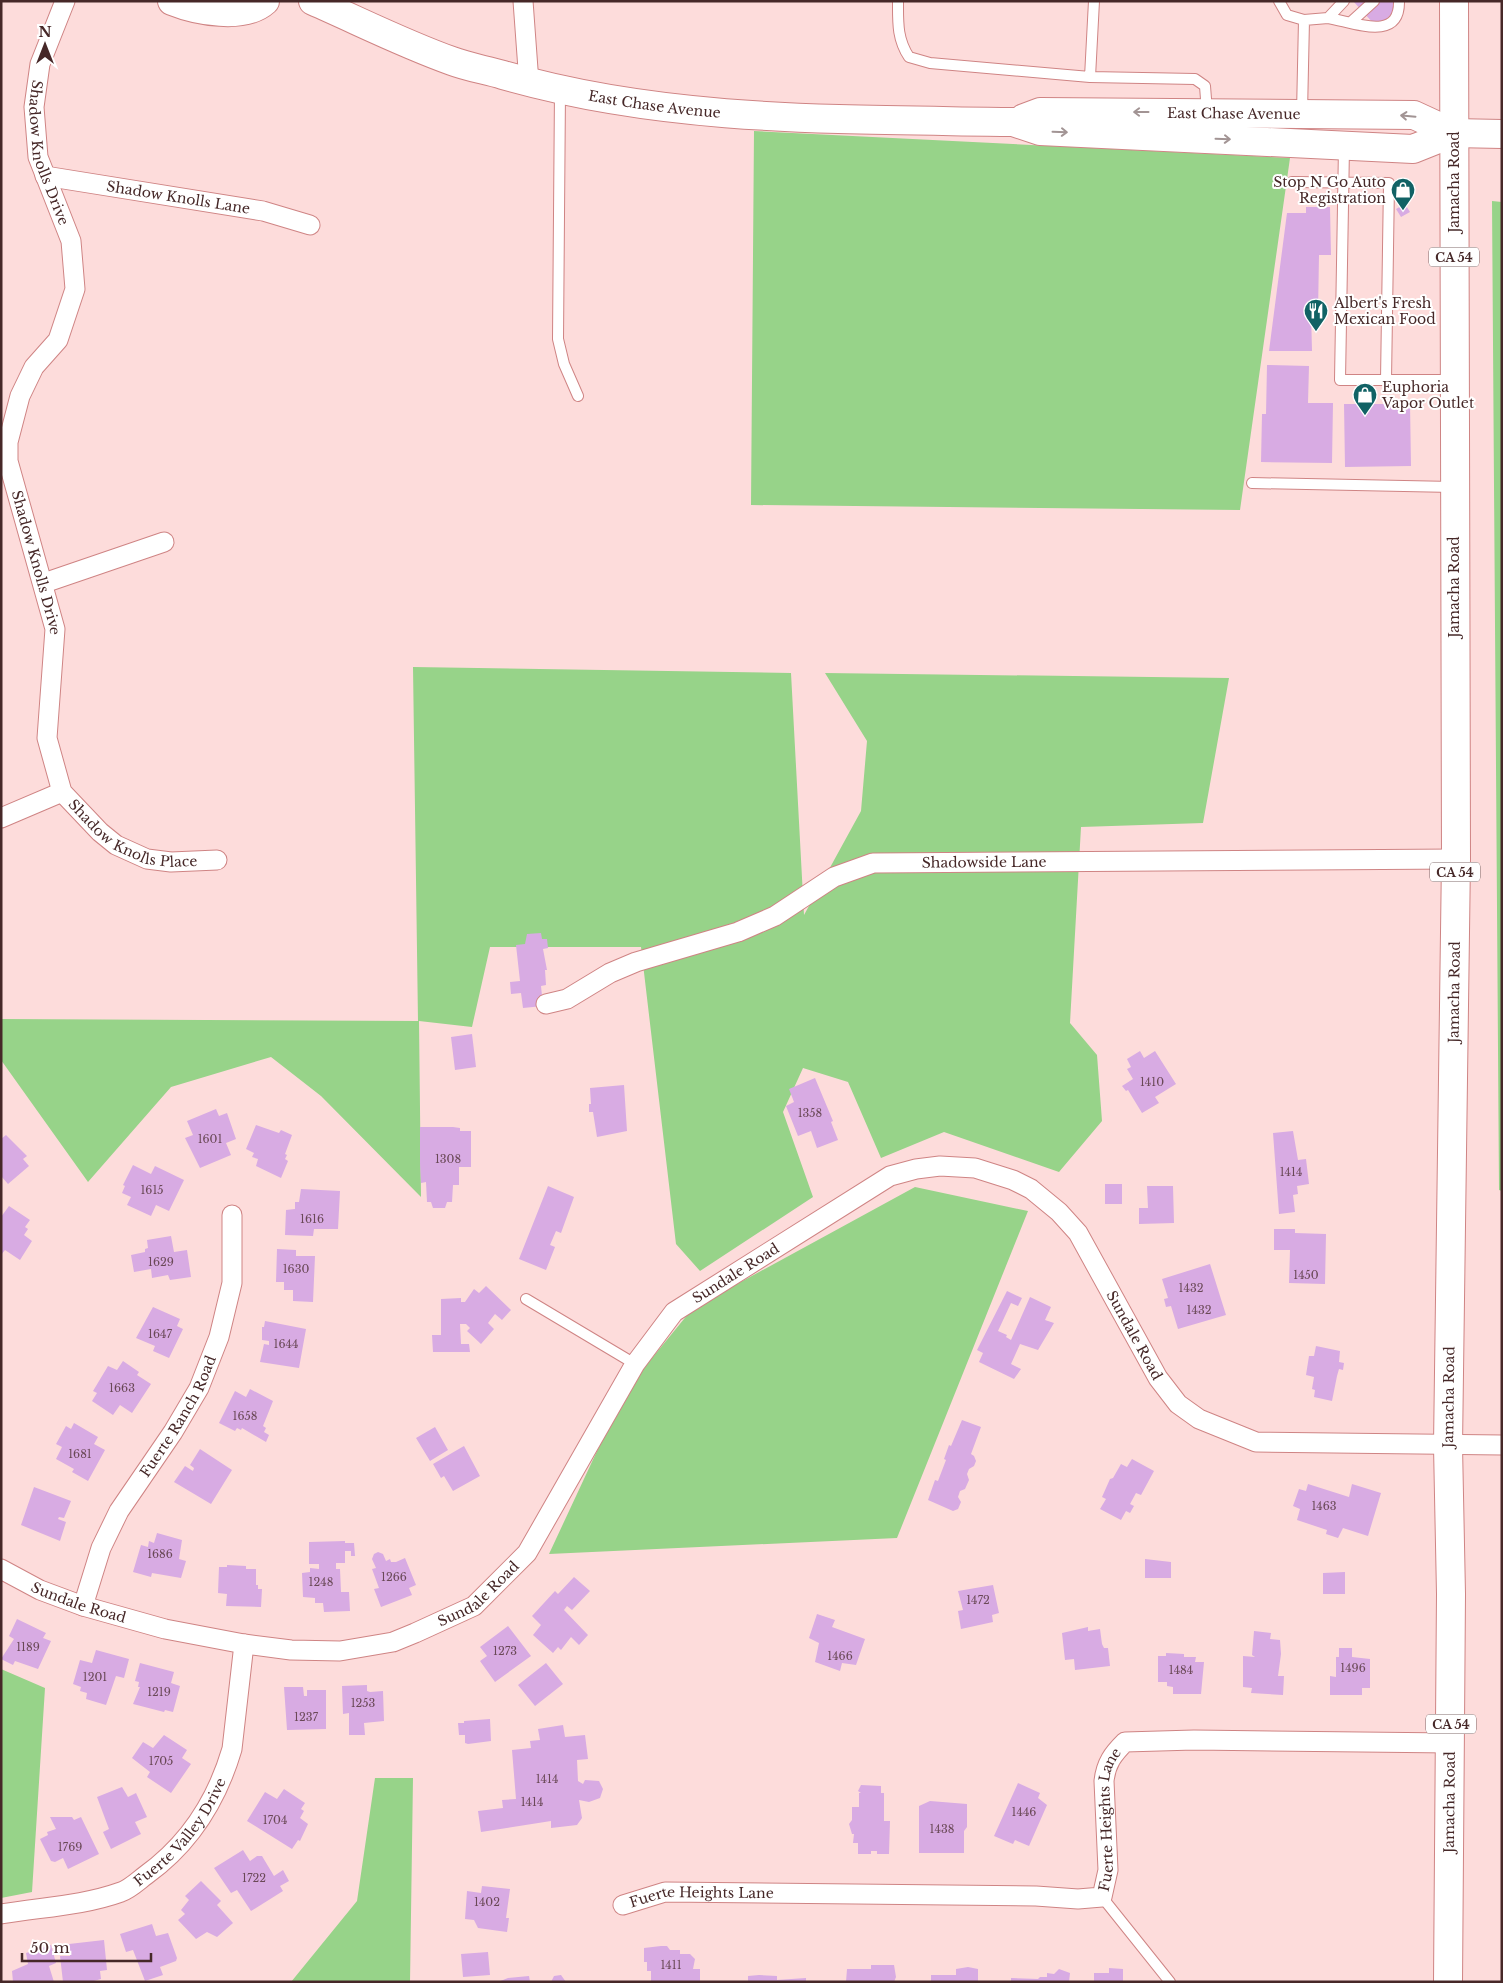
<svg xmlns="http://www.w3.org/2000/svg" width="1503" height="1983" viewBox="0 0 1503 1983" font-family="'Libre Baskerville',serif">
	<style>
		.green { fill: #97d389 }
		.building { fill: #d8abe3 }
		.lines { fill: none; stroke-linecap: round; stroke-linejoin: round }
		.lane-casing { stroke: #cf8484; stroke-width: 12 }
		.street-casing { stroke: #cf8484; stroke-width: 21 }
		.secondary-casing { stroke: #cf8484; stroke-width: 30 }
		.primary-casing { stroke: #cf8484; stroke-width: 30 }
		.lane { stroke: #fff; stroke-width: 10 }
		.street { stroke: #fff; stroke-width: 19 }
		.secondary { stroke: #fff; stroke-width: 28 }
		.primary { stroke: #fff; stroke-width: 28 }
		.oneway { stroke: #a29494 }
		.labels { text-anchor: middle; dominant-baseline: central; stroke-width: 4; stroke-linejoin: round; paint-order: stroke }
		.number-label { font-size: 11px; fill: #6a4957 }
		.shield { fill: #fff; stroke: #7e6868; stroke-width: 1 }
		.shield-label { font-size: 12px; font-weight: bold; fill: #462828 }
		.street-label { font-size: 14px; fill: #462828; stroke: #fff }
		.poi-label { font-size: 14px; fill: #462828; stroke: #fff; text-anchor: start }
	</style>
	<rect width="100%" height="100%" fill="#fddcdb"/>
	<path class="green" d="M754 131 1290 158 1240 510 751 505Z
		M1492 201 1502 202V1191L1499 1190Z
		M413 667 791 673 804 915 861 811 867 741 825 673 1229 678 1203 823 1081 827 1070 1023 1097 1055 1102 1121 1059 1172 944 1132 881 1158 848 1082 803 1068 783 1112 813 1197 700 1271 676 1244 641 947H490L472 1027 419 1021 421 1197 321 1096 271 1057 171 1087 88 1182 1 1060V1019L418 1021Z
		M915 1187 1028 1211 897 1538 549 1554 625 1391 693 1308Z
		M1 1669 45 1688 32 1892 1 1898Z
		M375 1778H413L410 1982H291L357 1901Z"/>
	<path class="building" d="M1353 1H1397V8L1382 24H1374Z
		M1405 204 1410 212 1401 217 1396 209Z
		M1306 207H1330L1331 255H1319L1318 313 1311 312 1312 351H1269L1287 213H1306Z
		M1267 365 1309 366 1308 403H1333L1332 463 1261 462 1262 414H1266Z
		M1344 404H1410L1411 466 1345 467Z
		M541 933 542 939H547L548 948 543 949 547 970H545L546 985 541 986 543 1006 523 1008 521 993 511 994 510 982 520 981 516 945 525 944 527 934Z
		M472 1034 476 1067 455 1070 451 1037Z
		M1140 1051 1144 1058 1155 1051 1176 1084 1155 1097 1159 1103 1142 1113 1128 1090 1126 1091 1122 1086 1133 1079 1127 1069 1131 1067 1127 1059Z
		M815 1078 833 1121 831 1122 838 1140 817 1148 811 1131 798 1136 786 1106 794 1102 789 1089Z
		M624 1085 627 1131 597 1137 593 1112H589V1104H591L590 1088Z
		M216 1109 219 1116 227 1113 236 1139 226 1143 231 1155 200 1168 185 1138 193 1135 187 1121Z
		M256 1125 279 1133 281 1130 292 1135 285 1154 287 1155 285 1159 288 1161 281 1178 256 1166 258 1159 252 1157 254 1153 246 1149Z
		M420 1127H453L460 1128V1131H471V1167H459V1185H453L452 1202H447L445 1208H433L431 1202H427L426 1182 421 1183 420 1163Z
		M1293 1131 1298 1160 1306 1159 1309 1184 1297 1186 1298 1194 1293 1195 1295 1212 1279 1214 1273 1133Z
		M6 1135 27 1156 23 1159 29 1166 8 1184 1 1176V1139Z
		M133 1165 151 1174 155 1166 184 1180 169 1211 156 1205 151 1216 127 1205 131 1197 122 1193 125 1186 123 1185Z
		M1105 1184H1122V1204H1105Z
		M548 1186 574 1197 561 1233 556 1231 550 1245 555 1247 546 1270 519 1259Z
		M1147 1186H1173L1174 1223 1139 1224V1208H1148Z
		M301 1189 340 1191 338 1229H314L313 1236 285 1235 286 1210 295 1209V1202H299Z
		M9 1206 30 1220 25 1227 28 1229 24 1235 32 1241 20 1260 5 1250 1 1255V1217Z
		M1274 1229H1295V1233L1326 1234 1325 1284 1289 1283 1290 1250H1274Z
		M171 1236 174 1252 187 1250 191 1277 170 1280 168 1275 152 1278 151 1269 134 1272 131 1255 145 1252V1249L148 1248 147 1240Z
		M277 1249 296 1250V1256H315L313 1302 293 1301V1290H284V1282H276Z
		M1210 1264 1226 1315 1178 1329 1171 1306 1166 1307 1164 1299 1168 1298 1162 1279Z
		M486 1286 511 1310 502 1320 495 1314 488 1323 494 1329 481 1344 467 1331 470 1328 466 1324H460L461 1344H469L470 1352H433L432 1335H441V1299L461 1298V1302H465L474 1289 479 1293Z
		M1007 1291 1022 1298 1018 1306 1011 1303 998 1331 1007 1335 1006 1337 1011 1340 1030 1297 1051 1307 1045 1320 1054 1323 1038 1350 1020 1344 1011 1364 1021 1369 1014 1379 979 1362 983 1353 977 1350Z
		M153 1307 180 1319 177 1326 183 1329 169 1358 153 1351 155 1346 136 1338Z
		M265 1321 306 1329 299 1368 260 1362 264 1344 269 1345V1341L262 1340V1327H264Z
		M1316 1346 1340 1351 1339 1362 1344 1363 1343 1370 1339 1369 1337 1376 1332 1401 1314 1397 1315 1390 1312 1389 1314 1377 1306 1375 1309 1356H1314Z
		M123 1361 139 1372 137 1375 151 1384 132 1413 120 1405 113 1415 92 1401 97 1393 93 1391 108 1366 117 1370Z
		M250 1389 273 1401 263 1426 266 1428 264 1432 269 1435 266 1442 242 1428 241 1430 237 1428 235 1431 219 1423 235 1391 246 1397Z
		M962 1420 981 1427 971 1454 974 1456 976 1461 974 1466 969 1469 967 1474 969 1480 965 1489 960 1491 958 1497 961 1502 958 1509 953 1511 928 1500 935 1480 938 1481 946 1460 944 1459 949 1445 951 1446Z
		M74 1423 98 1437 94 1444 105 1450 88 1481 72 1472 74 1469 56 1459 62 1447 56 1444 66 1426 71 1429Z
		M435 1427 448 1450 430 1461 416 1438Z
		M464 1446 480 1476 453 1491 444 1476 441 1478 433 1464Z
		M200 1449 232 1470 211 1504 174 1482 185 1466 193 1471 194 1468 190 1465Z
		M1132 1459 1154 1471 1141 1495 1136 1493 1130 1504 1134 1506 1130 1513 1126 1511 1121 1520 1100 1509 1106 1499 1102 1497 1110 1479 1113 1478 1121 1464 1127 1467Z
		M1308 1484 1349 1497 1352 1484 1381 1493 1368 1536 1343 1528 1338 1538 1326 1534 1327 1530 1297 1520 1300 1509 1293 1506 1299 1489 1306 1491Z
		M34 1487 71 1501 64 1518 59 1517 58 1519 66 1522 60 1541 21 1525Z
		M157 1533 182 1540 179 1559 186 1561 181 1578 152 1573 151 1577 133 1572 141 1545 148 1547 149 1541 154 1543Z
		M345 1541V1543H354L355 1556H351V1551H345V1563H336V1569H340L341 1592H349L350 1611 324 1612 323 1603H315V1598L303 1597 302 1573 310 1572V1568L319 1569V1564H309V1542Z
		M378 1552 383 1554 386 1561 390 1559 391 1562H396L405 1558 416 1585 409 1588 412 1595 381 1607 374 1589 379 1588 372 1569 376 1568 372 1559 374 1554Z
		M1145 1559 1171 1562V1578H1145Z
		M227 1565 246 1566V1569H256V1585H258V1589H262L261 1607 226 1606 227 1594 218 1593 219 1567H227Z
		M1345 1572V1594H1323V1573Z
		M574 1577 590 1591 572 1610 567 1606 564 1610 588 1635 579 1645 571 1637 561 1650 558 1647 553 1653 533 1635 541 1625 532 1616 555 1591 558 1594Z
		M993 1585 999 1613 992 1615 993 1622 961 1629 958 1611 963 1610 958 1591Z
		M817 1614 835 1620 832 1627 865 1639 856 1665 842 1663 840 1671 815 1662 819 1643 809 1638Z
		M17 1619 46 1633 43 1638 51 1641 38 1669 15 1661 13 1665 1 1659 14 1639 9 1636Z
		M508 1626 531 1656 495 1682 480 1661 487 1656 480 1647Z
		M1088 1627V1631L1100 1629 1102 1644 1104 1648H1108L1110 1666 1075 1670 1074 1659 1065 1660 1062 1633Z
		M1254 1631 1271 1633 1270 1639 1280 1640 1281 1654 1278 1676H1284L1283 1695 1251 1693 1252 1688 1243 1687V1656L1255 1657 1252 1655Z
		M1339 1648H1352V1657L1370 1659V1688H1362V1695H1330V1676L1336 1677V1657H1339Z
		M96 1650 129 1659 124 1678 116 1676 106 1705 86 1699 87 1693 80 1691 81 1687 73 1684 80 1660 92 1663Z
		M1166 1653 1184 1654V1657H1196L1195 1662H1204L1201 1694H1173V1687L1167 1686V1682H1158V1656H1166Z
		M140 1663 174 1672 171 1683 180 1686 173 1712 165 1710 164 1712 133 1704 140 1687H138L139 1682 135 1681Z
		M546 1663 563 1684 535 1706 518 1685Z
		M367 1685V1691L370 1692 383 1691 384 1721 364 1723 365 1735H349V1713L343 1714 342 1686Z
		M284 1687H303L304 1696H307V1690H326V1729L287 1730Z
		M490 1719 491 1741 468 1744 465 1743V1735H459L458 1723H464V1721Z
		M563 1725 565 1737 585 1735 588 1759 577 1760 578 1781 583 1784 585 1780 599 1781 603 1789 600 1798 589 1802 579 1800 582 1818 577 1825 551 1828V1821L481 1832 478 1811 503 1808 502 1800 516 1799 512 1750 531 1748 530 1741 540 1740 538 1729Z
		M164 1735 187 1750 182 1758 191 1764 171 1793 147 1777 150 1772 132 1758 143 1742 153 1748Z
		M1018 1783 1040 1793 1038 1798 1047 1805 1029 1846 1015 1840 1013 1844 994 1836Z
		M861 1785 881 1786V1793H884V1821H890L889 1854H877V1851H871V1854H858V1843H853L854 1834H852L849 1824 852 1820V1807H859V1793H861L858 1791Z
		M122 1787 128 1797 136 1793 147 1817 135 1822 141 1834 111 1849 103 1832 109 1829 97 1797Z
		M284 1789 305 1803 301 1809 304 1811 300 1818 308 1824 300 1841 298 1840 292 1849 247 1821 265 1792 277 1799Z
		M930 1801 967 1804V1827L964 1831V1853H919V1806Z
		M50 1817H72L74 1820 81 1817 99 1854 68 1869 63 1858 55 1862 51 1861 40 1839 48 1835 47 1832 56 1829Z
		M243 1850 250 1861 257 1856H262L274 1876 283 1870 289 1881 280 1886 283 1891 251 1911 237 1890 231 1893 214 1868Z
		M201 1881 221 1901 217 1905 233 1923 217 1937 207 1932 196 1939 178 1920 185 1914 181 1910 189 1900 185 1896Z
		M482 1886 510 1889 506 1918H509L507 1932 478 1928 474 1920 465 1919 467 1891 481 1893Z
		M152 1924 156 1936 168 1933 177 1958 176 1961 160 1967 163 1975 145 1981 133 1950 126 1952 120 1934Z
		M104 1940 107 1970 100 1971 101 1979 90 1982H63L60 1956H70L69 1944Z
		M51 1945 56 1963 49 1966 54 1982H13L12 1971 28 1964 26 1953Z
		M661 1946H667L670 1950H680V1954H690L695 1959 693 1969H700V1982H651V1971H647V1962H644V1948Z
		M488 1952 490 1975 463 1977 461 1954Z
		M871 1965H894L896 1977 894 1982H846L847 1969H871Z
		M968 1967 978 1969V1982H931V1975H956V1969Z
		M1109 1968 1123 1969V1982H1094V1973H1109Z
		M1059 1969 1070 1973 1069 1982H1011V1978L1038 1979 1040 1977H1047V1973L1054 1974Z
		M561 1975 566 1982H551L554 1976Z
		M759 1975 777 1976V1980L806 1978V1982H748V1976Z
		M529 1976 530 1982H498L508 1978Z"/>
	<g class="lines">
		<defs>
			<path id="lane" d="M898 1C898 22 897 39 909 57L930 63 1090 77
				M1094 1 1090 77 1195 79 1205 86 1207 112
				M1279 1 1287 15 1304 20 1302 113
				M1328 18C1353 22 1400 43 1399 1
				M1304 20 1328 18 1344 1
				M1351 22 1374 1
				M560 91 558 339 564 364 578 396
				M1344 147 1340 380H1454
				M1292 182 1389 183 1386 380
				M1252 483 1453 487
				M526 1299 635 1364
				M1102 1897 1170 1982"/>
			<g id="street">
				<path id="s1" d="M65 1 40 64 34 107 38 157 71 241 75 289 58 340 34 367 20 396 8 442V461L55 629 47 738 62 792 100 832 116 845 147 859 171 862 217 860"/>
				<path d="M523 1 529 83"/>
				<path id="s2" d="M45 176 263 211 310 225"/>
				<path d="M44 583 164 542"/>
				<path d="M1 818 62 792"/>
				<path id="s3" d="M546 1004 567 999 610 973 636 962 738 932 775 916 834 877 873 863 1456 859"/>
				<path id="s4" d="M1 1569 40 1590 83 1606 165 1629 244 1644 291 1650 340 1651 393 1642 415 1633 474 1606 527 1553 635 1364 674 1312 890 1176 916 1169 940 1166 975 1168 1013 1180 1031 1189 1059 1212 1078 1233 1158 1378 1178 1404 1199 1419 1256 1442 1502 1445"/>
				<path id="s5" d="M83 1606 101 1548 119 1511 173 1432 199 1388 219 1337 232 1283V1215"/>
				<path id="s6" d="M623 1905 665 1892 1036 1896 1078 1899 1102 1897 1108 1870 1104 1781C1106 1763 1113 1754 1125 1742L1194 1740 1451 1743"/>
				<path id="s7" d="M1 1914C41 1907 82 1906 121 1892 130 1889 138 1881 146 1875 189 1844 217 1800 232 1749L244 1644"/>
			</g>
			<g id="secondary">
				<path d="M172 1C197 11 244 20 265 1"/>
				<path id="s8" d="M313 1C359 21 404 44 452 61 468 67 486 70 503 75 669 123 842 119 1013 122L1040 131 1413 149 1453 133"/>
				<path id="s9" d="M1024 118 1040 112 1414 115 1453 133 1502 134"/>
			</g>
			<g id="primary">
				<path id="s10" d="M1448 1982 1451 1594 1448 1446 1456 859 1454 1"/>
			</g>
		</defs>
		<use href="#lane" class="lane-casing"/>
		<use href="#street" class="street-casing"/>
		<use href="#secondary" class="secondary-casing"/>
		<use href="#primary" class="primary-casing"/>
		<use href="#lane" class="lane"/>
		<use href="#street" class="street"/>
		<use href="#secondary" class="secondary"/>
		<use href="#primary" class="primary"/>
	</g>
	<defs><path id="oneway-shaft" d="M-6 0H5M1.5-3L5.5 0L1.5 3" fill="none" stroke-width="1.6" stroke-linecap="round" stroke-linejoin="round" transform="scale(1.25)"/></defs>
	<g class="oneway">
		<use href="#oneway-shaft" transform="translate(1141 112) rotate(180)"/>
		<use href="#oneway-shaft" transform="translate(1408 116) rotate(-175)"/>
		<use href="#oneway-shaft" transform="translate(1060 132) rotate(2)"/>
		<use href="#oneway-shaft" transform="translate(1223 139) rotate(2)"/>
	</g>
	<defs>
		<symbol id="shop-pin" viewBox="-11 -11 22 30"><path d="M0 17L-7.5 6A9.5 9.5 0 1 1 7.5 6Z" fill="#116265" stroke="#fff"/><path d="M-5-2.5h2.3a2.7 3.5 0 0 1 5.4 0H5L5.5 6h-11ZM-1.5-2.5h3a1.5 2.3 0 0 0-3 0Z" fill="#fff"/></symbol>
		<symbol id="restaurant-pin" viewBox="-11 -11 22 30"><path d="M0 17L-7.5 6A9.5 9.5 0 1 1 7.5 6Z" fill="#116265" stroke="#fff"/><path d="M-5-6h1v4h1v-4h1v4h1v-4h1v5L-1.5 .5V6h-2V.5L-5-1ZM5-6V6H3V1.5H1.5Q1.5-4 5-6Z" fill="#fff"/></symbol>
	</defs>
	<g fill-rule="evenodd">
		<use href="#shop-pin" x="1389" y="176" width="28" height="38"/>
		<use href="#restaurant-pin" x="1302" y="297" width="28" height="38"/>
		<use href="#shop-pin" x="1351" y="381" width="28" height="38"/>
	</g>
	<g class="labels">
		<g class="number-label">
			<text x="1152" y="1082">1410</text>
			<text x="810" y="1113">1358</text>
			<text x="210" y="1139">1601</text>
			<text x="448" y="1159">1308</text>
			<text x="1291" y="1172">1414</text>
			<text x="152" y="1190">1615</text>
			<text x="312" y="1219">1616</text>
			<text x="161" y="1262">1629</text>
			<text x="296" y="1269">1630</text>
			<text x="1306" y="1275">1450</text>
			<text x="1191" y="1288">1432</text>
			<text x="1199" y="1310">1432</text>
			<text x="160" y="1334">1647</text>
			<text x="286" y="1344">1644</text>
			<text x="122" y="1388">1663</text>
			<text x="245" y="1416">1658</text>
			<text x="80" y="1454">1681</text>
			<text x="1324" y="1506">1463</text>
			<text x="160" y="1554">1686</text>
			<text x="394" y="1577">1266</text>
			<text x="321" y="1582">1248</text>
			<text x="978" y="1600">1472</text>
			<text x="28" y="1647">1189</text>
			<text x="505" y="1651">1273</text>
			<text x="840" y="1656">1466</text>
			<text x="1353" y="1668">1496</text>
			<text x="1181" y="1670">1484</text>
			<text x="95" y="1677">1201</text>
			<text x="159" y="1692">1219</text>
			<text x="363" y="1703">1253</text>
			<text x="306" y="1717">1237</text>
			<text x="161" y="1761">1705</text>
			<text x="547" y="1779">1414</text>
			<text x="532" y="1802">1414</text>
			<text x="1024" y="1812">1446</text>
			<text x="275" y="1820">1704</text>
			<text x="942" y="1829">1438</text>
			<text x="70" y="1847">1769</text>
			<text x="254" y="1878">1722</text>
			<text x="487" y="1902">1402</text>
			<text x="671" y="1965">1411</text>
		</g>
		<g class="shield">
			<rect x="1429" y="247.5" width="50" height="19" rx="4"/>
			<rect x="1430" y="862.5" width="50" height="19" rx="4"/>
			<rect x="1426" y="1714.5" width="50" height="19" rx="4"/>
		</g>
		<g class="shield-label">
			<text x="1454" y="257">CA 54</text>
			<text x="1455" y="872">CA 54</text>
			<text x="1451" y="1724">CA 54</text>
		</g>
		<g class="street-label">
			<text stroke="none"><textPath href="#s8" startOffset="359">East Chase Avenue</textPath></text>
			<text stroke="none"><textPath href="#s9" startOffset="211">East Chase Avenue</textPath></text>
			<text stroke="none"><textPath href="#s1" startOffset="159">Shadow Knolls Drive</textPath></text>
			<text transform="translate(1454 182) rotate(-90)">Jamacha Road</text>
			<text stroke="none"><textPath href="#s2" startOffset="135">Shadow Knolls Lane</textPath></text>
			<text stroke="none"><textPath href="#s1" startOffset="594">Shadow Knolls Drive</textPath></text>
			<text transform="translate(1454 587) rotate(-90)">Jamacha Road</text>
			<text stroke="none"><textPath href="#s1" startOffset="915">Shadow Knolls Place</textPath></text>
			<text stroke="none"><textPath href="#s3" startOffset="470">Shadowside Lane</textPath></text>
			<text stroke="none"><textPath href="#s10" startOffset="990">Jamacha Road</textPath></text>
			<text stroke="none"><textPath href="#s4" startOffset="925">Sundale Road</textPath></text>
			<text stroke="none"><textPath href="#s4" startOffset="1435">Sundale Road</textPath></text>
			<text stroke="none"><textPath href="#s10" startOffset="585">Jamacha Road</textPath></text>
			<text stroke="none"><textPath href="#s5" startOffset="214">Fuerte Ranch Road</textPath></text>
			<text stroke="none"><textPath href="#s4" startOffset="505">Sundale Road</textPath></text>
			<text stroke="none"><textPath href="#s4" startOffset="85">Sundale Road</textPath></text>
			<text stroke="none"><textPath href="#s10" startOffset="180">Jamacha Road</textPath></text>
			<text stroke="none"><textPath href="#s6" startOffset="560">Fuerte Heights Lane</textPath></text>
			<text stroke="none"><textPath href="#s7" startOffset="208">Fuerte Valley Drive</textPath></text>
			<text stroke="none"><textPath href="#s6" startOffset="80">Fuerte Heights Lane</textPath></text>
		</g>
		<g class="poi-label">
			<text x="1386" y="182" text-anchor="end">Stop N Go Auto<tspan x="1386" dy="16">Registration</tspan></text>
			<text x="1334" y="303">Albert's Fresh<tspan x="1334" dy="16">Mexican Food</tspan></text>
			<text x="1382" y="387">Euphoria<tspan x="1382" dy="16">Vapor Outlet</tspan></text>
		</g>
	</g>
	<rect width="1503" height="1983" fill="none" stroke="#462828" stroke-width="5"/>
	<g transform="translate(45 45)" stroke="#ffffff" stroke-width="4" paint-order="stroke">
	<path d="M0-4L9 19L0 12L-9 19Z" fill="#462828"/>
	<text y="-8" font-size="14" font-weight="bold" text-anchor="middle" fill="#462828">N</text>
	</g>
	<path d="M22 1953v8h129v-8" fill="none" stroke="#462828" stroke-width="2.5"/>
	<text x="30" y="1953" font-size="15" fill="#462828" stroke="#ffffff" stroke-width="4" paint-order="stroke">50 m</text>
</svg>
